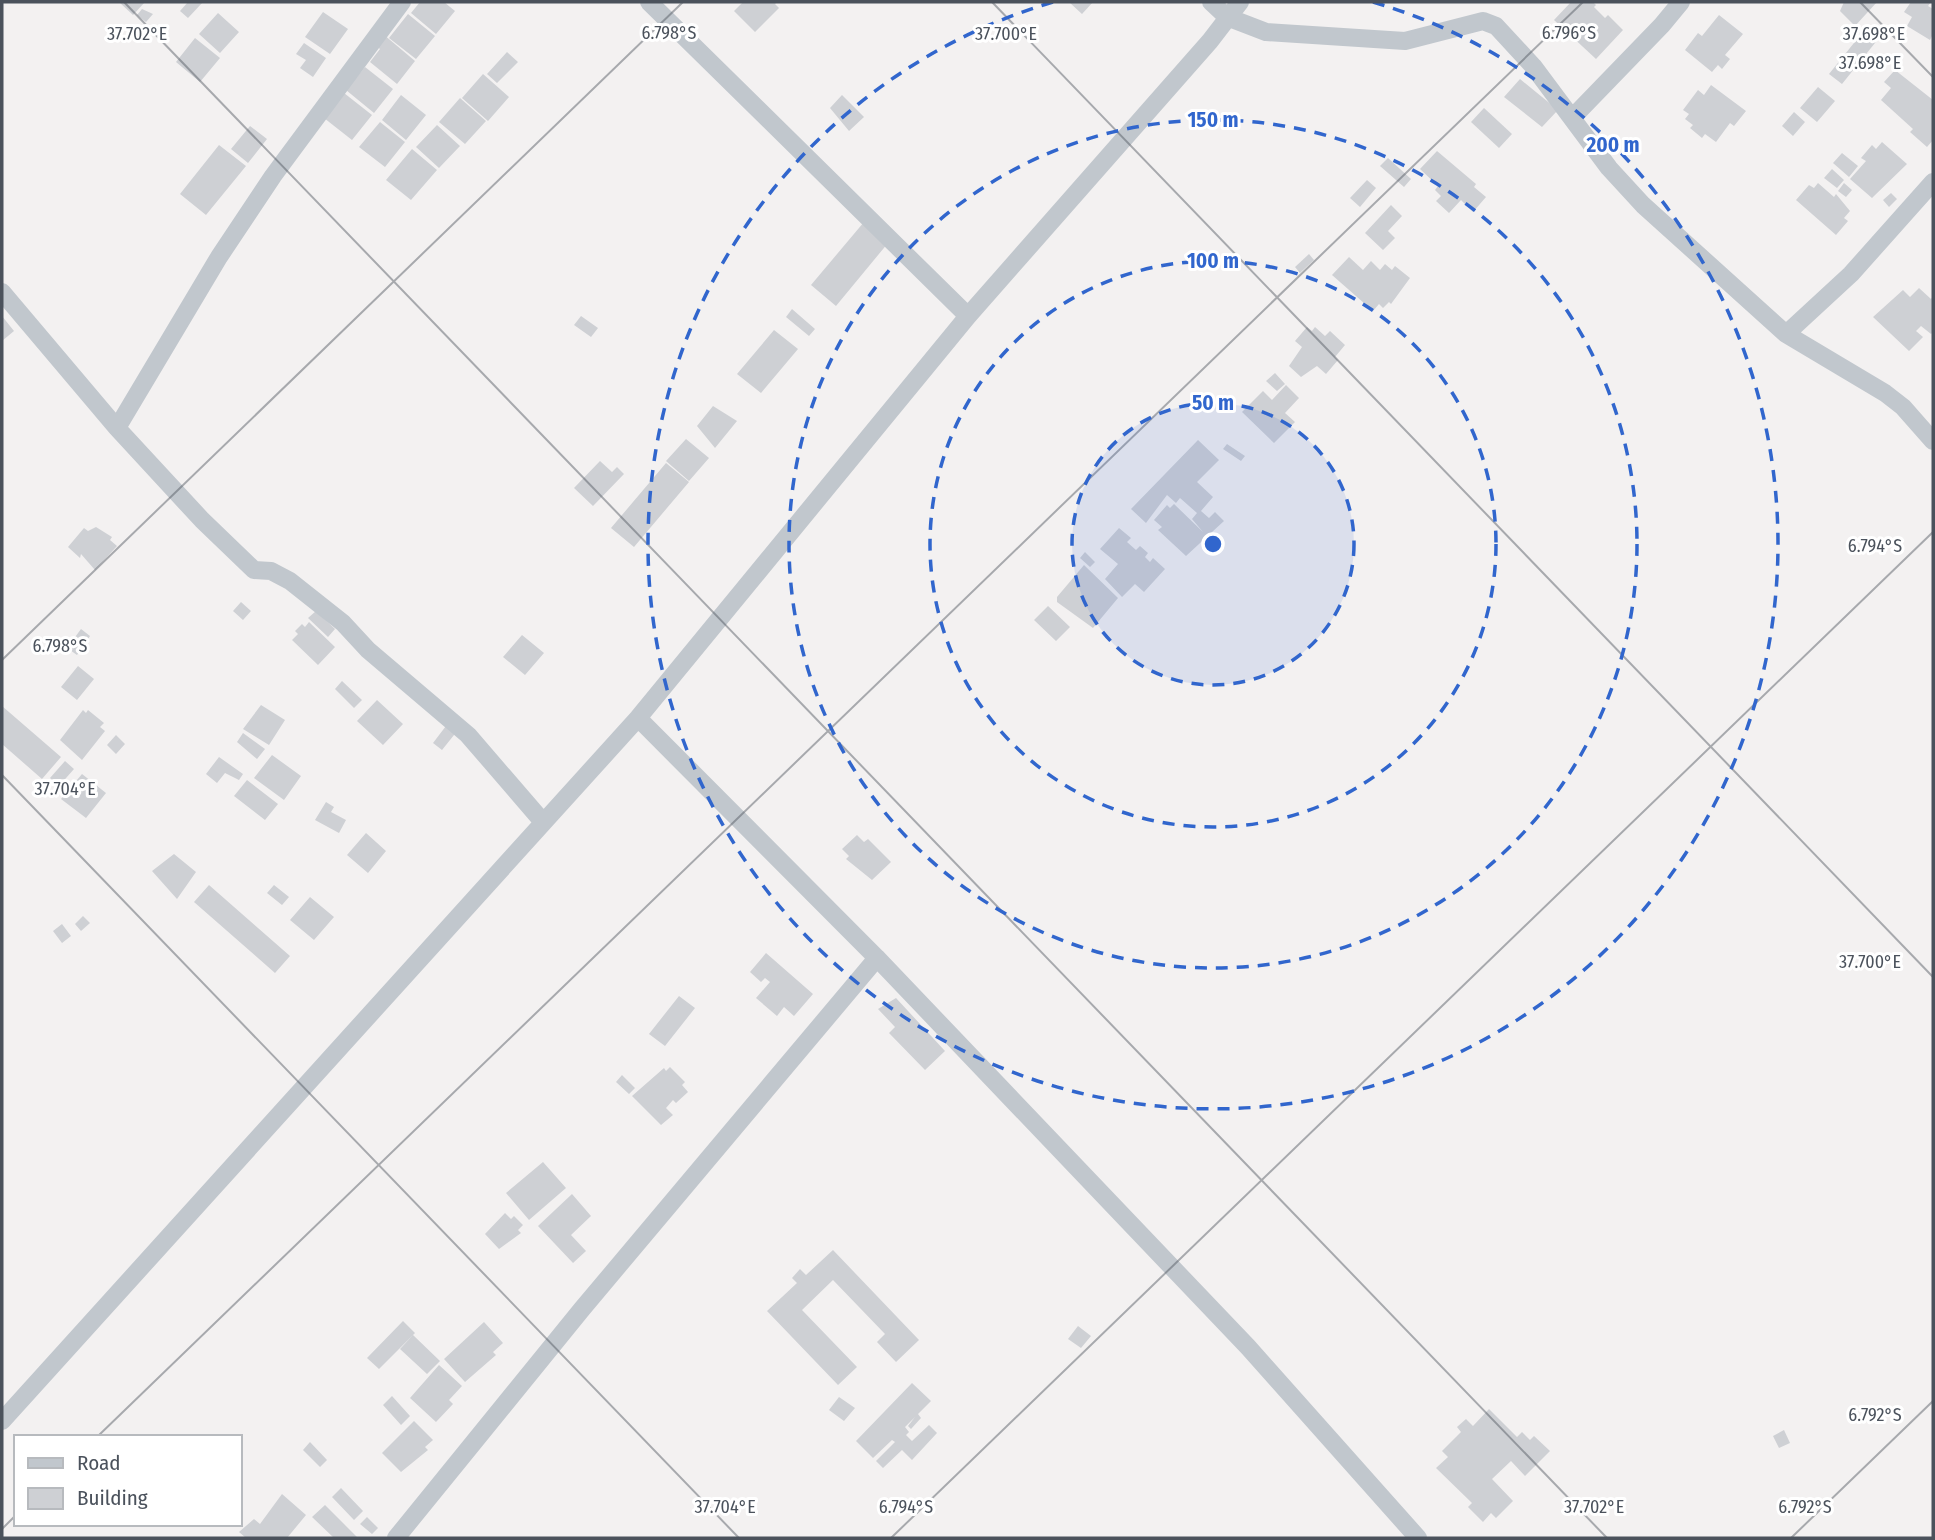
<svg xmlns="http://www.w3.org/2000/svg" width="1935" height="1540" viewBox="0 0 1935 1540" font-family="'Fira Sans Condensed',sans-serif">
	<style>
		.building { fill: #ced0d4 }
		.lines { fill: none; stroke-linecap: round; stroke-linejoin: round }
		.street { stroke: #c1c7cd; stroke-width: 18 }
		.ticks { fill: none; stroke: #4b525c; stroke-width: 2; stroke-opacity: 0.45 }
		.ring { fill: none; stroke: #3166cd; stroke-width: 3.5; stroke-dasharray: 12 9 }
		.ticks-label { font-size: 18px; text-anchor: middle; fill: #4b525c; stroke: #fff; stroke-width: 6; stroke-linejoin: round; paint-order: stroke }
		.centre { fill: #3166cd; stroke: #fff; stroke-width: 3.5 }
		.ring-label { font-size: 21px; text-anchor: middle; font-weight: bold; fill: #3166cd; stroke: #fff; stroke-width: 6; stroke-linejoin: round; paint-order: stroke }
	</style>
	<rect width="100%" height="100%" fill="#f3f1f1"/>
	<path class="building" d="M119 2H145L133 15Z
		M188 2H203L188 18 180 11Z
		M420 2H444L455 11 436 34 411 13Z
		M743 2H777L775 4 779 8 755 32 734 11Z
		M1069 2H1093L1082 14Z
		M1571 2H1593L1596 5 1594 7 1605 18 1608 15 1623 30 1596 59 1554 20Z
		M1844 2H1877L1855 26 1840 11Z
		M1911 2H1931L1928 6 1933 9V34L1930 40 1907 26 1912 17 1904 12Z
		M142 9 153 14 146 22 137 15Z
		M323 12 348 29 330 54 305 37Z
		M218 13 239 32 220 53 199 34Z
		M408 14 435 36 416 59 389 38Z
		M1719 15 1743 34 1725 55 1730 59 1722 69 1718 65 1712 72 1685 50 1698 33 1702 36Z
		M1866 28 1879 38 1842 84 1829 74Z
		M383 34 415 61 397 84 370 62 380 49 374 44Z
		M195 38 220 58 200 82 176 62Z
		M304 43 326 58 313 77 300 68 306 60 296 54Z
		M507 52 518 62 497 83 487 74Z
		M365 67 393 89 374 113 346 90Z
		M1895 70 1933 100V140L1927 147 1910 132 1913 129 1881 100 1891 88 1884 82Z
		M483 74 509 97 488 121 462 98Z
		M1520 79 1558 110 1542 127 1504 97Z
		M1711 85 1746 111 1734 126 1730 123 1716 142 1705 134 1702 138 1690 128 1693 125 1685 119 1689 114 1683 110 1698 90 1704 95Z
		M1818 87 1835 101 1817 122 1800 108Z
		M344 93 372 115 352 140 324 118Z
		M401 95 426 115 406 140 382 120Z
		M842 95 864 117 849 131 830 108Z
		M460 98 486 121 465 144 439 122Z
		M1484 108 1512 134 1499 148 1471 122Z
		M1794 112 1805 122 1793 136 1782 126Z
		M380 122 405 142 385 167 359 147Z
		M437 125 460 146 439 168 416 147Z
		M250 126 267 139 248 163 231 149Z
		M1882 142 1907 164 1872 198 1850 179 1866 161 1861 158 1872 145 1876 149Z
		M219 145 246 166 206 215 180 194Z
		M412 149 437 170 411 200 386 180Z
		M1437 151 1476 184 1474 187 1486 197 1473 212 1461 200 1449 213 1436 201 1441 196 1435 190 1438 186 1420 169Z
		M1842 153 1858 166 1849 177 1833 163Z
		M1388 158 1411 179 1404 187 1380 166Z
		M1832 169 1844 180 1837 188 1824 178Z
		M1367 180 1376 188 1360 207 1350 198Z
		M1818 183 1834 197 1836 194 1850 211 1844 218 1848 221 1836 235 1796 200 1809 185 1814 188Z
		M1844 183 1852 190 1846 197 1838 191Z
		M1891 193 1897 199 1889 207 1883 200Z
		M1391 205 1402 216 1388 231 1395 238 1383 250 1365 233Z
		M864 222 888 243 836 306 811 285Z
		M1309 254 1314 260 1300 273 1295 267Z
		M1349 257 1363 270 1371 261 1380 270 1385 264 1392 270 1395 266 1410 278 1391 304 1389 302 1383 308 1379 304 1373 311 1332 275Z
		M1919 288 1931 299 1933 296V332L1931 334 1921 326 1916 331 1923 337 1909 351 1873 317 1903 290 1910 297Z
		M792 309 815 329 809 336 786 317Z
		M2 316 14 331 2 341Z
		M581 316 598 328 591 337 574 325Z
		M1307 327 1312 331 1315 327 1325 336 1330 331 1345 345 1335 357 1338 360 1326 374 1317 366 1301 377 1289 366 1302 347 1295 341Z
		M774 330 798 349 761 393 737 374Z
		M1275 373 1285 384 1277 391 1266 381Z
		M1286 385 1299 398 1285 413 1295 422 1274 443 1242 412 1263 391 1272 400Z
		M713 406 737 421 715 448 697 426Z
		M686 439 709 458 689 481 666 461Z
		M1198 440 1219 460 1197 482 1213 497 1201 511 1209 518 1215 512 1224 521 1186 556 1158 530 1162 527 1154 520 1167 505 1170 508 1174 504 1203 532 1192 519 1197 513 1180 498 1176 503 1167 495 1146 523 1131 509Z
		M1227 444 1245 456 1241 461 1223 449Z
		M600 461 612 472 617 467 624 474 593 506 574 488Z
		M666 463 689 482 634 547 611 528Z
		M96 527 112 537 110 540 117 546 95 570 81 554 80 558 68 547 84 528 88 531Z
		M1119 528 1131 538 1127 542 1136 550 1140 546 1148 553 1145 557 1150 562 1153 558 1165 569 1144 592 1135 584 1122 597 1105 579 1118 564 1100 549Z
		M1085 552 1095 562 1090 567 1080 558Z
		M1084 565 1118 598 1093 628 1057 602V597Z
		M241 602 251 611 243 620 233 611Z
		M1048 606 1070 627 1056 641 1034 620Z
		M316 611 335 629 328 637 308 618Z
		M309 622 335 647 318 665 292 640 298 634 295 631 302 624 305 627Z
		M81 629 90 636 77 655 67 648Z
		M522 635 544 653 525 675 503 657Z
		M78 666 94 679 77 700 61 687Z
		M342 681 362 700 354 708 335 689Z
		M377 700 403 724 383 745 357 721Z
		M261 705 285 720 269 745 243 729Z
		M2 706 61 757 42 779 2 744Z
		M83 710 86 713 88 710 104 723 100 727 105 731 82 760 60 740Z
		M449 722 458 730 442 750 433 743Z
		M243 733 265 749 257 759 237 742Z
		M116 735 125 744 116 754 107 745Z
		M272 755 301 776 284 800 254 778Z
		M219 757 243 774 239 780 225 773 217 783 206 774Z
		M65 761 74 769 59 786 50 778Z
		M82 774 106 793 86 818 61 799Z
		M247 780 278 804 265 820 234 796Z
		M326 802 334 807 331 812 346 820 339 833 315 820Z
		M366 833 386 851 368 873 347 855Z
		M857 835 864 842 868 839 891 862 872 880 846 859 849 856 842 849Z
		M174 854 196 872 177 899 152 871Z
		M209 885 290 956 275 973 194 902Z
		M274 885 289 897 282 905 267 893Z
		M310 897 334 917 314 940 290 920Z
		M83 916 90 923 81 931 75 924Z
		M62 924 71 936 62 943 53 931Z
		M766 953 813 994 794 1016 784 1007 777 1016 756 998 770 982 765 978 761 982 750 972Z
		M679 996 695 1008 665 1046 649 1034Z
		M896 998 945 1051 925 1070 889 1033 895 1027 878 1009Z
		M670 1067 685 1082 682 1085 688 1092 676 1103 673 1100 666 1108 673 1115 661 1125 632 1096 664 1068 666 1071Z
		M622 1075 635 1088 629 1094 616 1082Z
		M543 1162 566 1188 529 1220 506 1193Z
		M572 1194 591 1216 571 1235 586 1251 573 1263 538 1226Z
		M505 1213 511 1219 514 1216 523 1225 518 1230 521 1233 499 1249 485 1234Z
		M833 1250 919 1340 896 1362 877 1342 885 1334 833 1280 802 1310 857 1367 838 1385 767 1311 797 1283 792 1278 800 1269 806 1275Z
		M403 1321 415 1333 379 1369 367 1358Z
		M484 1322 503 1343 493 1352 496 1355 465 1382 444 1359Z
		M1078 1326 1091 1336 1081 1348 1068 1339Z
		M413 1335 440 1361 427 1374 400 1349Z
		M439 1365 462 1386 449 1400 453 1404 436 1422 410 1398Z
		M912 1383 931 1401 918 1414 921 1418 911 1429 908 1426 915 1417 905 1427 909 1432 906 1435 912 1441 929 1425 937 1433 912 1460 902 1450 883 1468 876 1461 895 1442 892 1440 873 1458 856 1441Z
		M392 1396 410 1416 401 1425 383 1405Z
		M839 1397 855 1408 844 1421 829 1410Z
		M1489 1409 1517 1437 1522 1432 1530 1440 1534 1436 1550 1451 1525 1476 1511 1461 1492 1479 1513 1501 1496 1518 1491 1513 1483 1522 1468 1507 1472 1503 1436 1468 1448 1457 1442 1451 1461 1432 1457 1427 1466 1419 1473 1426Z
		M414 1421 433 1440 425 1447 428 1450 401 1472 382 1453Z
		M1784 1430 1790 1443 1779 1448 1773 1436Z
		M310 1442 327 1460 320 1467 303 1450Z
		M341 1488 363 1511 354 1520 332 1497Z
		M282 1494 306 1515 287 1538H246L239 1532 254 1519 260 1524Z
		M325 1505 358 1538H334L312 1517Z
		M367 1517 378 1528 372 1534 360 1524Z"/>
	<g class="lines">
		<path class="street" d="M649 2 968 316
			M1211 2 1227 17 1266 32 1405 41 1483 21 1496 26 1533 66 1609 168 1643 205 1786 334 1885 393 1903 407 1933 441
			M1573 117 1662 25 1681 2
			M2 292 117 428 202 520 254 570 271 571 290 581 343 623 368 650 468 735 543 822
			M1786 334 1851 274 1933 182
			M117 428 219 257 273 176 402 2
			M638 718 877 958
			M2 1421 638 718 968 316 1210 41 1240 2
			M396 1538 582 1309 877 958 1248 1347 1418 1538"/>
	</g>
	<path class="ticks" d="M124 2 1607 1538M992 2 1933 977M1860 2 1933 77M2 660 683 2M2 775 739 1538M97 1437 1583 2M2 1529 16 1515M891 1538 1933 532M1791 1538 1933 1401"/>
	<circle cx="1213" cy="544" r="141" fill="#3166cd" fill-opacity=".12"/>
	<g class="ring">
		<circle cx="1213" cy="544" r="141"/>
		<circle cx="1213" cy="544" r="283"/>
		<circle cx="1213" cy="544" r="424"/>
		<path d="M1373 2A565 565 0 1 1 1053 2"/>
	</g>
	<g class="ticks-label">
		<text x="669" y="39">6.798°S</text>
		<text x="1569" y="39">6.796°S</text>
		<text x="137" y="40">37.702°E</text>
		<text x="1006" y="40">37.700°E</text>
		<text x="1874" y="40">37.698°E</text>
		<text x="1870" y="69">37.698°E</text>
		<text x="1875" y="552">6.794°S</text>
		<text x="60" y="652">6.798°S</text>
		<text x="65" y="795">37.704°E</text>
		<text x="1870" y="968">37.700°E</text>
		<text x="1875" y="1421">6.792°S</text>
		<text x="725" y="1513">37.704°E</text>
		<text x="1594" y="1513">37.702°E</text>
		<text x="906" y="1513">6.794°S</text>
		<text x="1805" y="1513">6.792°S</text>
	</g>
	<circle cx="1213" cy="544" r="10" class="centre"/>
	<g class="ring-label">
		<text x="1213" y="127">150 m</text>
		<text x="1613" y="152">200 m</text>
		<text x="1213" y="268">100 m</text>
		<text x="1213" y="410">50 m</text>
	</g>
	<rect width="1935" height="1540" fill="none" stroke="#4b525c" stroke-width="7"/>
	<rect x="14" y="1435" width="228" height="91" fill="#ffffff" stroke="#b7babe" stroke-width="2"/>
	<rect x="28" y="1458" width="35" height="10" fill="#c1c7cd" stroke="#b7babe" stroke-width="2"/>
	<text x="77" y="1470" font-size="21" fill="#4b525c">Road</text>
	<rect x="28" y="1488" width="35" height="21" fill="#ced0d4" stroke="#b7babe" stroke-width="2"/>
	<text x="77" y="1505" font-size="21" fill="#4b525c">Building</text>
</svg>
